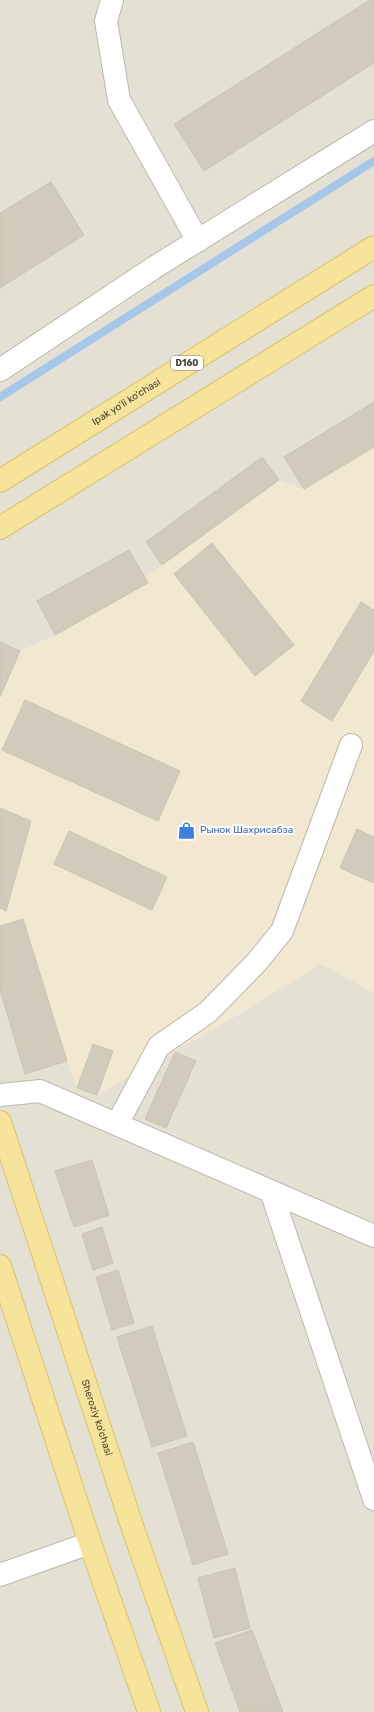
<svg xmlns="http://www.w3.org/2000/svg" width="374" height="1712" viewBox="0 0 374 1712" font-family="Rubik,sans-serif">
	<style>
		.residential { fill: #e4e1d4 }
		.commercial { fill: #f2e7d1 }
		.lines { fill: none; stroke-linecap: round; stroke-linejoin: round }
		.stream { stroke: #a6c7e9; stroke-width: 8 }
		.building { fill: #d1cbbc; stroke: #ccc3af }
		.minor-casing { stroke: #bbb7a9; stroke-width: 24 }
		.major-casing { stroke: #d9c26b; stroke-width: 24 }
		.minor { stroke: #fff; stroke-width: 22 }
		.major { stroke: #f5e49a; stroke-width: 22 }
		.labels { text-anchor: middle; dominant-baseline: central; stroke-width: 4; stroke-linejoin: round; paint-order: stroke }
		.shield { fill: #fff; stroke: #7b7972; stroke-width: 1 }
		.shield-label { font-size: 9px; font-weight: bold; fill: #433f35 }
		.street-label { font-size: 10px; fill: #433f35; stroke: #fff }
		.shop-label { font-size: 10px; fill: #366cbe; stroke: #fff; text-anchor: start }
	</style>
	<rect width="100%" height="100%" fill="#f1eee5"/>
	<path class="residential" d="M0 0H374V1712H0Z"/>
	<path class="commercial" d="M374 447V993L321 964 228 1021 97 1095 77 1088 67 1061 25 1074 0 990V697L20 651 55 635 162 565 279 480 304 489Z"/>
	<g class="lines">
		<path class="stream" d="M0 397 374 161"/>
	</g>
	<path class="building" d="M370 0H374V63L204 171 174 124Z
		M51 182 84 235 0 288V213Z
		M374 402V447L304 489 284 457Z
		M262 457 279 480 162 565 146 542Z
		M212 543 294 645 255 676 174 574Z
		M129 550 148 583 55 635 37 601Z
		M361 602 374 610V651L332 721 301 701Z
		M0 642 20 651 0 697Z
		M25 700 180 771 158 821 2 750Z
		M0 808 31 821 6 911 0 908Z
		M357 829 374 837V883L340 868Z
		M69 831 167 877 152 910 54 864Z
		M23 919 67 1061 25 1074 0 990V926Z
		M93 1044 113 1051 97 1095 77 1088Z
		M175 1052 196 1061 166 1128 145 1119Z
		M92 1160 109 1215 74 1227 55 1171Z
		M102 1227 113 1263 93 1270 82 1234Z
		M118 1270 134 1323 112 1330 96 1277Z
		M152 1326 187 1436 152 1447 117 1337Z
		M193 1442 228 1554 193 1565 158 1453Z
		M235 1568 250 1628 214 1638 198 1578Z
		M252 1630 283 1712H240L215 1643Z"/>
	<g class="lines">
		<defs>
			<path id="minor" d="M112 0 106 21 119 100 198 241
				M0 370 155 267 374 131
				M0 1095 40 1091 374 1236
				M117 1124 159 1046 208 1012 256 963 282 931 351 745
				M271 1191 374 1499
				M0 1575 90 1543"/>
			<g id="major">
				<path id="s1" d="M0 481 374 247"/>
				<path d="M0 528 374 296"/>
				<path id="s2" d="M0 1122 133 1529 197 1712"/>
				<path d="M0 1266 90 1543 149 1712"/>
			</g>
		</defs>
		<use href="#minor" class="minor-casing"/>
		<use href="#major" class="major-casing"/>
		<use href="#minor" class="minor"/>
		<use href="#major" class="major"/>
	</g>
	<defs>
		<symbol id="shop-bare" viewBox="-9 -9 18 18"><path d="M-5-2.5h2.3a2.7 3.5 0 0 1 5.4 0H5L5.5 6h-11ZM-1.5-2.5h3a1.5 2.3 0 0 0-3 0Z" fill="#3f7fe0" stroke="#fff" stroke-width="2.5" paint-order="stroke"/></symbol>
	</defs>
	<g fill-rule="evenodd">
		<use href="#shop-bare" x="174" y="818" width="25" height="25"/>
	</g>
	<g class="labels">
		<rect class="shield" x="171" y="356" width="32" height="14" rx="3"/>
		<g class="shield-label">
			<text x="187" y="363">D160</text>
		</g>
		<g class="street-label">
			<text stroke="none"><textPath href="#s1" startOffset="149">Ipak yo'li ko'chasi</textPath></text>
			<text stroke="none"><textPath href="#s2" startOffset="311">Sheroziy ko'chasi</textPath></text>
		</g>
		<g class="shop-label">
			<text x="200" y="830">Рынок Шахрисабза</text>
		</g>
	</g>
</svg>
